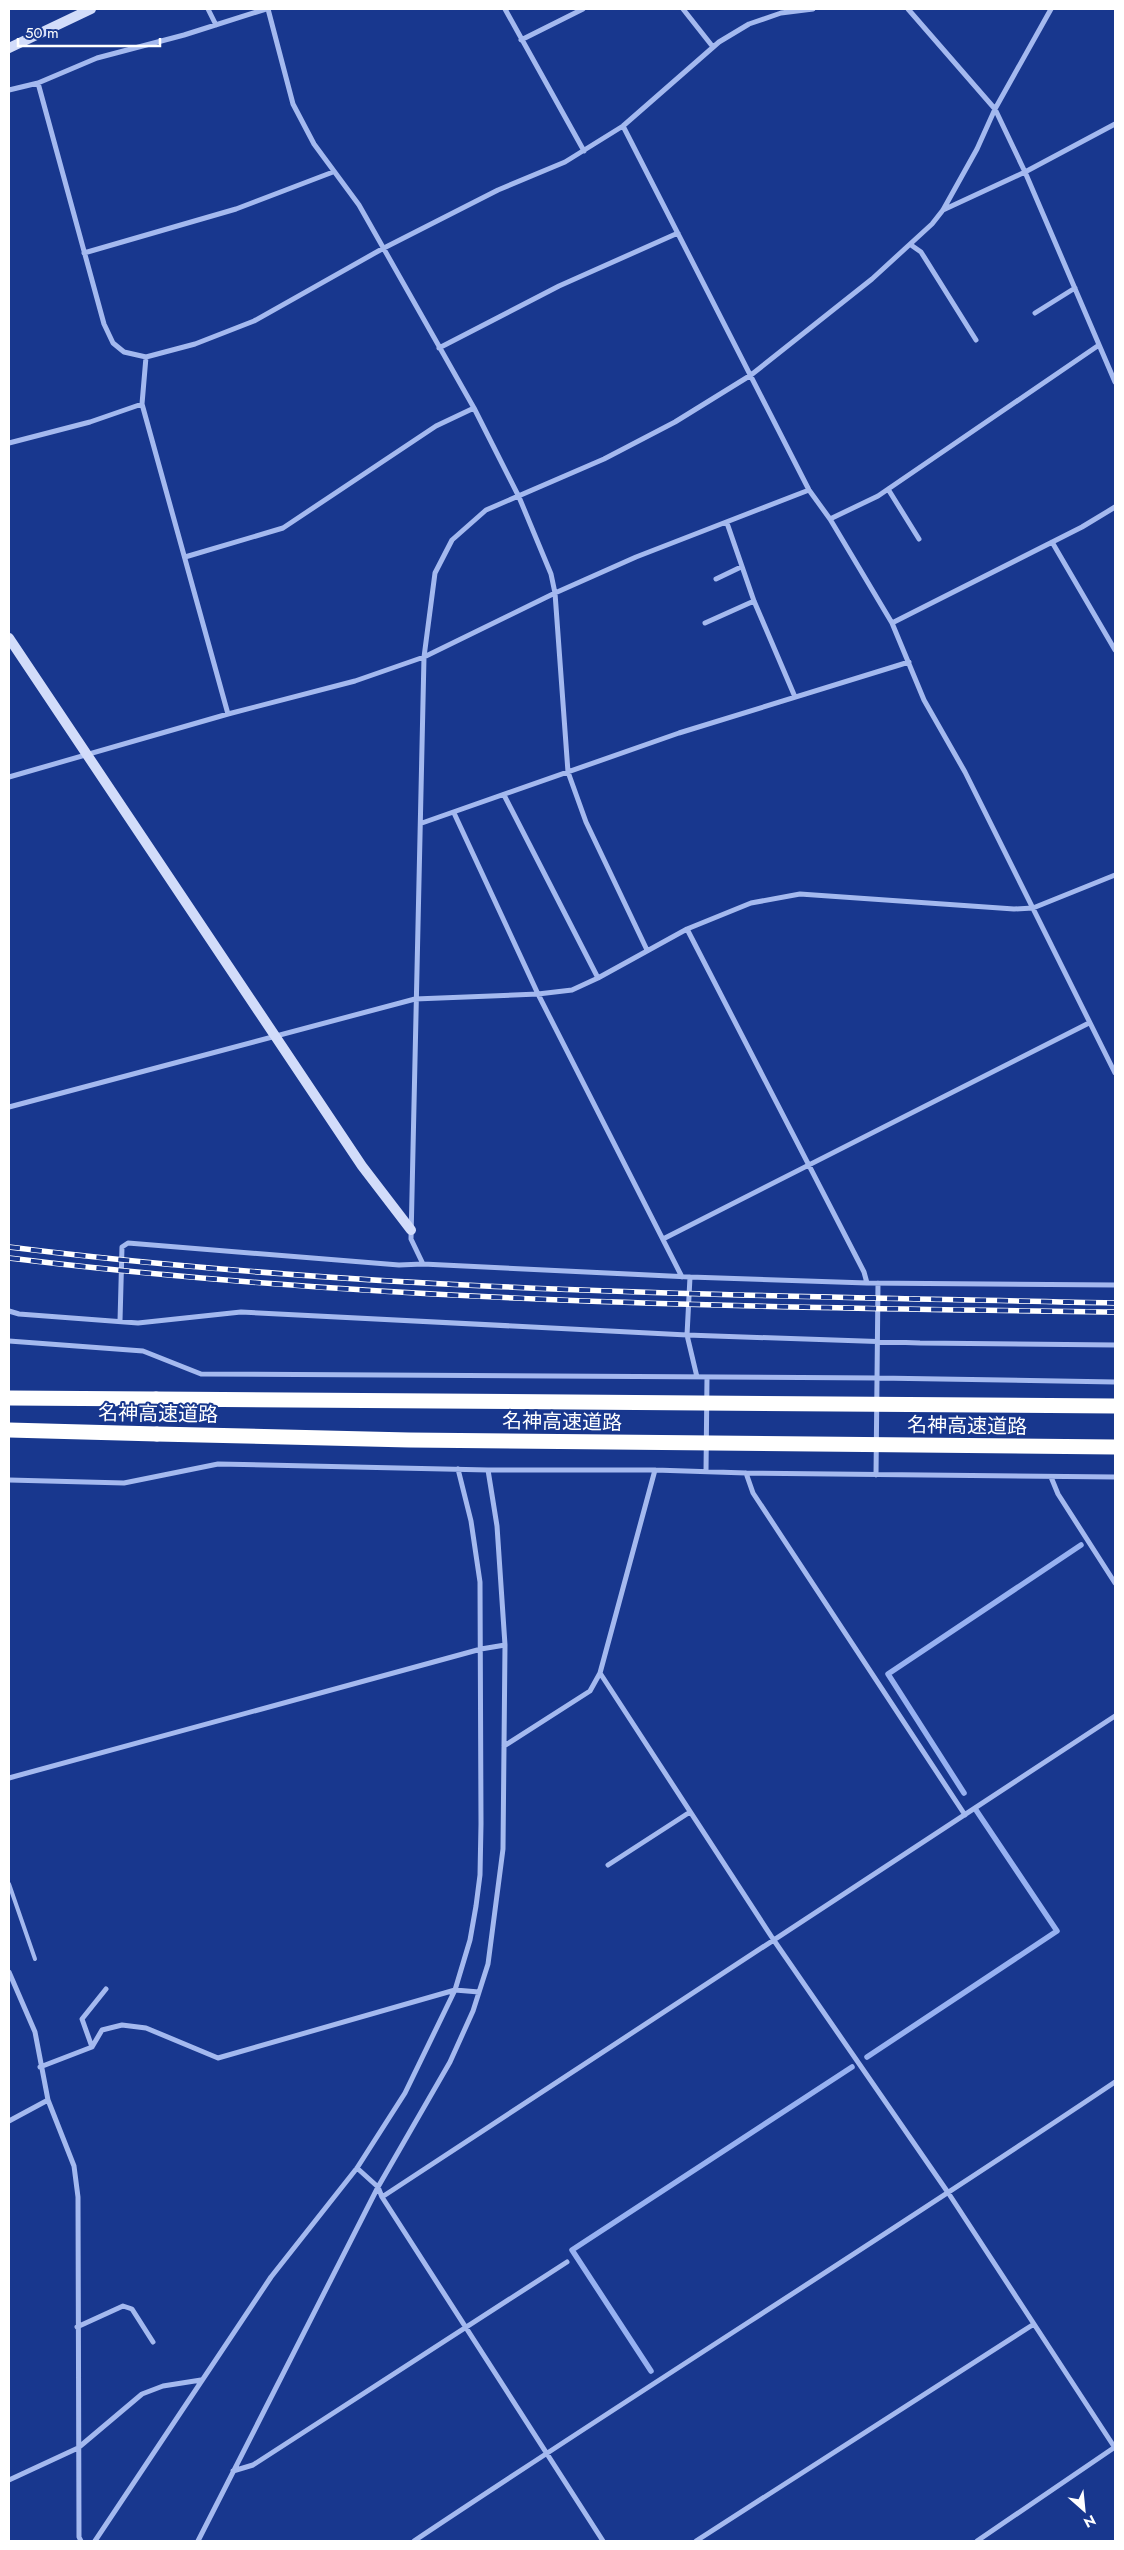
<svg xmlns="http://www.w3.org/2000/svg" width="1124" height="2550" viewBox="0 0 1124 2550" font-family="Jost,'Noto Sans JP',sans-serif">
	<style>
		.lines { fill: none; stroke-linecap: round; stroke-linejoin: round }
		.stream { stroke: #97b1f1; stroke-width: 5.5 }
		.lane { stroke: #a4b9ef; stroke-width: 4 }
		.street { stroke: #a4b9ef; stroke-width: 5 }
		.secondary { stroke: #d2dcfa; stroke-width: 10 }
		.highway { stroke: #fff; stroke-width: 15 }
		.rail-casing { stroke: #fff; stroke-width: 5.5 }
		.rail { stroke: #18378e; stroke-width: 4; stroke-dasharray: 11; stroke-linecap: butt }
		.highway-bridge { stroke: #fff; stroke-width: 15 }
		.labels { text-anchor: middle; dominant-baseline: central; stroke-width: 4; stroke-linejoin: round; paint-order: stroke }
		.street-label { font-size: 20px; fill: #fff; stroke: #18378e }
	</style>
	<rect width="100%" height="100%" fill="#18378e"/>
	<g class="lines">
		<path class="stream" d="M964 1793 888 1674 1081 1545
			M867 2057 1057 1931 976 1810
			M651 2371 572 2250 852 2067"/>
		<path class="lane" d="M9 1884 35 1959"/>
		<path class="street" d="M208 9 216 25
			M268 9 293 104 314 144 359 205 474 408 519 497 551 574 555 593 568 772 586 822 647 950
			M505 9 584 151
			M683 9 713 47
			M908 9 995 109 1025 172 1115 382
			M1051 9 995 109 977 149 943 210 932 224 872 279 751 375 675 422 604 459 486 510 452 540 435 573 424 657 411 1239 423 1264 690 1277 867 1283 1115 1285
			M521 40 583 9
			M38 83 104 324 113 343 124 352 146 357 195 344 254 321 382 249 498 190 565 162 623 126 719 42 749 24 781 13 813 9
			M9 90 38 83 97 58 184 35 266 9
			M623 126 809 490 830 519 892 623 924 700 965 772 1115 1073
			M943 210 1025 172 1115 124
			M911 245 921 252 976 340
			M84 253 236 209 333 172
			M1035 313 1075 288
			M439 348 559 286 678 233
			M146 357 142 404 228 714
			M9 443 90 422 142 404
			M888 489 919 539
			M830 519 878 496 1099 345
			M727 523 754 601 795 697
			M1052 542 1115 650
			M185 557 283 528 436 426 474 408
			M716 579 741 567
			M705 623 754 601
			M892 623 1082 527 1115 507
			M9 777 228 714 355 681 424 657 555 593 636 557 809 490
			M504 795 598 978
			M454 813 538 994 682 1277
			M422 823 679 733 909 662
			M687 929 864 1272 867 1283
			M9 1107 415 999 538 994 572 990 598 978 687 929 751 903 800 894 1014 909 1033 908 1115 875
			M663 1239 1089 1023
			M690 1277 687 1335 697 1377
			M9 1311 19 1314 138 1323 241 1312 687 1335 920 1343 1115 1345
			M120 1321 122 1247 128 1243 399 1265 423 1264
			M9 1341 143 1351 201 1374 878 1378 1115 1382
			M706 1472 707 1377
			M746 1473 753 1493 965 1815
			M876 1475 878 1283
			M1051 1477 1058 1494 1115 1583
			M9 1480 124 1483 218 1464 488 1470H655L746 1473 1115 1477
			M600 1673 773 1939 949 2194 1115 2448
			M504 1746 590 1691 600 1673 655 1470
			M9 1778 481 1649 505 1645
			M608 1865 690 1812
			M9 1972 35 2032 48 2100 74 2166 78 2197 79 2537 81 2541
			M92 2047 82 2019 106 1989
			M40 2067 92 2047 102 2030 122 2025 146 2028 218 2058 455 1990 479 1992
			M9 2121 48 2100
			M357 2168 378 2187 382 2197 603 2541
			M382 2197 1115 1716
			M77 2327 123 2306 132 2309 153 2342
			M233 2471 253 2465 567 2262
			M9 2480 78 2448 142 2394 163 2386 201 2380
			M95 2541 271 2277 357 2168 405 2093 455 1990 470 1940 476 1906 480 1875 481 1824 480 1582 471 1521 458 1469
			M198 2541 378 2187 450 2062 473 2011 488 1964 503 1849 505 1645 497 1526 488 1470
			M414 2541C646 2386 883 2238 1115 2082
			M696 2541 1034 2324
			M977 2541 1115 2447"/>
		<path class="secondary" d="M9 48 91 9
			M9 638 362 1166 411 1230"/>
		<path class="highway" d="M9 1398 156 1399
			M9 1430 157 1434"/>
		<defs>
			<path id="rail" d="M9 1247C376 1293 746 1295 1115 1303
				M9 1258C376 1303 746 1307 1115 1312"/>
		</defs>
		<use href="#rail" class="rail-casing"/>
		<use href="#rail" class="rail"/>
		<path class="highway-bridge" d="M156 1399 1115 1406
			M157 1434 409 1440 1115 1447"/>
	</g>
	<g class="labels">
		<g class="street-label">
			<text transform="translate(158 1414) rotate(1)">名神高速道路</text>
			<text transform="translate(562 1422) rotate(1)">名神高速道路</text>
			<text transform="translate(967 1426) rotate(1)">名神高速道路</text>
		</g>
	</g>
	<rect width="1124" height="2550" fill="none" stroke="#ffffff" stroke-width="20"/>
	<g transform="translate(1084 2510) rotate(153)" stroke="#18378e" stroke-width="4" paint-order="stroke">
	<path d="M0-4L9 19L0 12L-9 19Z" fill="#ffffff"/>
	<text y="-8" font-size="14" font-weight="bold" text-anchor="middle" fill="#ffffff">N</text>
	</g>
	<path d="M18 38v8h142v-8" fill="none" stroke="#ffffff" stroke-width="2.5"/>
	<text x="25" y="38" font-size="15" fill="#ffffff" stroke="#18378e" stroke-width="4" paint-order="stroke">50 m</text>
</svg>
